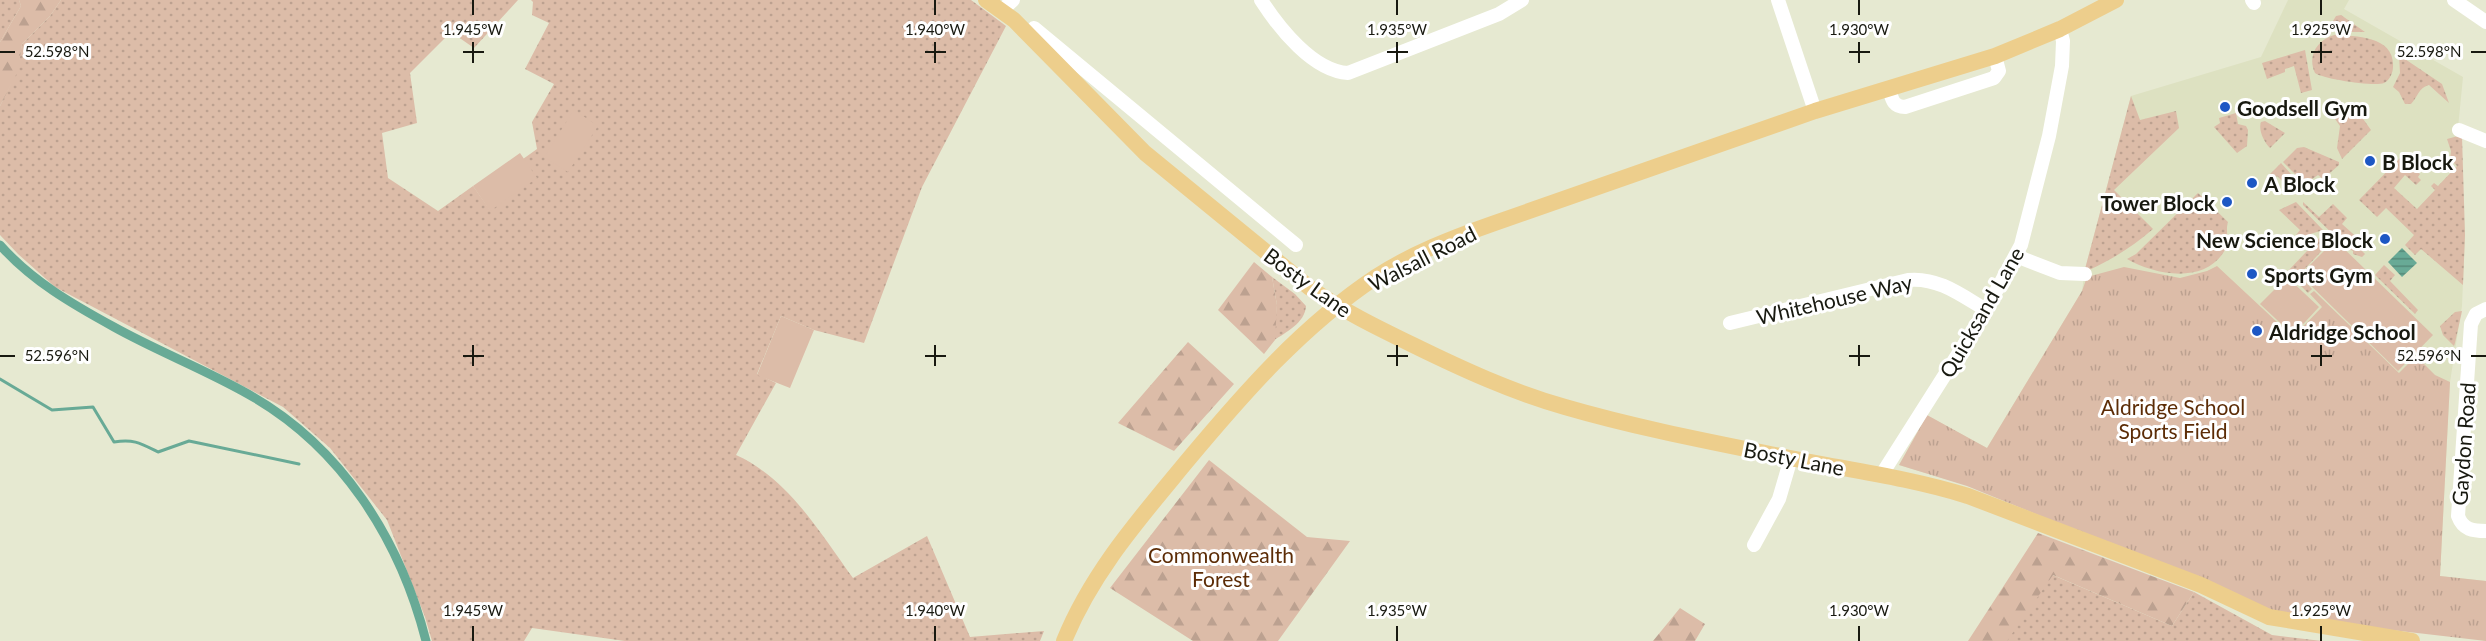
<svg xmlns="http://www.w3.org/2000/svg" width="2486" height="641" viewBox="0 0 2486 641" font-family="Lato,sans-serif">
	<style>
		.built { fill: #dde1c1 }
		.grass { fill: url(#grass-dots) }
		.forest { fill: url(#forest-firs) }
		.park { fill: url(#park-tufts) }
		.garden { fill: #dcbca8 }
		.water { fill: url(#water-rules) }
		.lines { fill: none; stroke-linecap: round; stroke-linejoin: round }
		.stream { stroke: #68aa96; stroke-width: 3 }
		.canal { stroke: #68aa96; stroke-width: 9 }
		.minor { stroke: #fff; stroke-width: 14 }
		.major { stroke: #edce8c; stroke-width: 16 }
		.ticks { fill: none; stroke: #181910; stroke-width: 2 }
		.poi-dot { fill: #1d57c4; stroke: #fff; stroke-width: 2 }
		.labels { text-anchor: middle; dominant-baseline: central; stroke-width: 6; stroke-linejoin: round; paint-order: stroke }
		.poi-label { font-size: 21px; font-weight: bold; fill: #181910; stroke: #fff; text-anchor: start }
		.street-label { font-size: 21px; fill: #181910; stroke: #fff }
		.park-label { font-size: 21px; fill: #5c2c06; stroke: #fff }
		.ticks-label { font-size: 15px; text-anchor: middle; fill: #181910; stroke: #fff; stroke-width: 6; stroke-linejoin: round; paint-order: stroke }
	</style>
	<defs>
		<pattern id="grass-dots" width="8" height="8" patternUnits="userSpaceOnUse" patternTransform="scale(1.5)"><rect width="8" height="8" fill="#dcbca8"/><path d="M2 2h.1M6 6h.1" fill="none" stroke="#bca190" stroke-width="1.8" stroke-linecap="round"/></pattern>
		<pattern id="forest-firs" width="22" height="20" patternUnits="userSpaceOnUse" patternTransform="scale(1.5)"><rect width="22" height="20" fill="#dcbca8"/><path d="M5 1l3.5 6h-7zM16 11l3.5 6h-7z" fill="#bca190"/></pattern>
		<pattern id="park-tufts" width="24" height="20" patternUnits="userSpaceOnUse" patternTransform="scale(1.5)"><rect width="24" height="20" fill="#dcbca8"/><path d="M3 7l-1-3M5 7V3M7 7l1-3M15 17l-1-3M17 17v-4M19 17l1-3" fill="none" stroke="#bca190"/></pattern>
		<pattern id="water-rules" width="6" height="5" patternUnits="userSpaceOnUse" patternTransform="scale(1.5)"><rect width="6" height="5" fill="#68aa96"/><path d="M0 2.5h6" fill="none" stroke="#558a79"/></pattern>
	</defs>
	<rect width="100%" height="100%" fill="#e6e9d1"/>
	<path class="built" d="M2288 0H2349L2344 9 2463 77 2458 128 2465 234 2462 306 2450 382 2440 576 2486 581V641L1899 465 1930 417 1987 448 2082 291 2085 269 2131 96 2261 57Z"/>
	<path class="grass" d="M0 0H19L21 6 0 42Z
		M61 0H518L474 48 451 32 410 73 417 123 382 133 388 178 438 211 473 186 490 210 523 159 537 149 532 122 554 84 525 69 549 23 532 15 533 2 531 0H971L1006 26 922 187 864 343 814 330 781 316 757 374 776 383 736 455C789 479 820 533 853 578L927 536 970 637 1044 631 1040 641H625L532 628 524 641H432L425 617 387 520 330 448 283 407 55 287 18 254 0 235V106L17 71 22 44 50 16Z
		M2341 15 2365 32H2346L2331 29 2330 26 2336 16Z
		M2334 35C2356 36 2395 36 2393 67 2393 72 2390 80 2384 83 2375 87 2323 79 2315 73 2307 56 2317 40 2334 35Z
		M2305 50 2312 90 2301 93 2294 66 2285 69V72L2267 79 2262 63Z
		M2399 55 2442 84 2449 103 2429 85C2419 87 2417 98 2411 104H2405L2399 92 2393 87 2400 73Z
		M2131 96 2140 120 2176 111 2179 128 2114 190 2153 229C2132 247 2113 259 2089 270L2085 269Z
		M2361 104 2367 110 2361 116 2371 130 2342 159 2337 148 2340 126 2335 119V111L2358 112Z
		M2236 113 2238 124 2246 126 2248 130 2247 146 2237 153 2214 127 2220 123 2219 118Z
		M2265 121 2285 133 2270 148C2264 142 2258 130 2261 122Z
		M2458 136H2462L2465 235 2463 285 2421 249 2415 255 2405 245 2414 235 2386 208 2377 217 2359 200 2400 158 2420 174 2418 177 2421 180 2416 185 2405 175 2394 188 2417 209 2435 190 2431 186 2434 183 2438 186 2457 166 2450 159 2451 151 2447 139Z
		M2304 147 2339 162V165L2323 179 2318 175 2305 184 2283 162 2297 148Z
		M2281 163 2301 185V190L2297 195 2277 176 2270 182 2266 178Z
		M2198 193 2228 222C2225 231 2230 242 2225 250 2205 285 2155 275 2127 259L2136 254Z
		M2296 202 2323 230 2298 238 2296 235 2300 230 2279 210Z
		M2303 202 2319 217 2333 204 2347 218 2342 224 2361 241 2357 246 2365 254 2362 257 2353 254V251L2346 247 2303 205Z
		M2326 231 2334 238 2299 275 2312 289 2308 293 2287 272Z
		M2384 265 2395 275 2390 281 2418 310 2415 314 2375 275Z
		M1272 277 1295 294 1306 306C1305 323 1286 332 1273 341L1277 305Z
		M2462 311 2455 343 2454 346 2443 335 2440 326 2455 312Z
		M2048 573 2172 626 2194 592 2272 635 2322 641H2003Z"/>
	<path class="forest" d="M19 0H61L50 16 22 44 18 71 0 106V42L21 6Z
		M1254 262 1272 277 1277 305 1275 340 1264 354 1218 310Z
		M1188 342 1234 384 1174 451 1118 423Z
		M1209 460 1307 537 1350 541 1278 641H1193L1110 588Z
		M2038 533 2194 592 2172 626 2053 575 2007 641H1968Z
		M1680 608 1705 624 1695 641H1653Z"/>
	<path class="park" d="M2217 266 2293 337 2322 307 2310 294 2314 291 2399 373 2416 356 2435 375 2450 382 2440 576 2486 581V641L2340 624 2272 610 1967 486 1899 465 1927 415 1987 448 2082 291 2087 277 2124 267 2180 278 2207 271Z"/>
	<path class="garden" d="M574 110 598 126 568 172 544 157Z
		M520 153 537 178 490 211 473 186Z
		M2335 240 2433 335 2398 371 2300 275Z
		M2287 277 2319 307 2293 335 2260 304Z
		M781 316 814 330 790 388 757 375Z"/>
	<path class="water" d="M2402 248 2417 263 2402 277 2388 262Z"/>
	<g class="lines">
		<path class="stream" d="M0 379 52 410 93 407 114 442C134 439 140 443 158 452L189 441 299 464"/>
		<path class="canal" d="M0 245C32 281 72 304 114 327 157 351 204 369 248 394 341 446 400 539 426 641"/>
		<path class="minor" d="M1261 0C1279 28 1313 71 1348 73L1499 14 1522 0
			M1778 0 1815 111
			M2252 0 2254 3
			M2454 0 2486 22
			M1001 11 1013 0
			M1034 28 1296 245
			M1889 89C1892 99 1893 107 1905 107L1994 78 1999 71 1995 56
			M2459 130 2486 141
			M2016 256 2060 273 2085 274
			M2486 309 2476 314 2471 324 2458 516C2463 530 2473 531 2486 531
			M1730 323 1908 280C1938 277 1961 295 1986 310
			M1882 474 1986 310 2021 245 2049 136 2062 66 2063 41 2060 29
			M1754 545 1779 499 1791 458"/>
		<path class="major" d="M986 0 1014 20 1145 153 1310 288C1343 311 1378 328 1413 345 1462 369 1512 392 1565 407 1637 428 1716 443 1790 458 1850 470 1910 478 1968 496L2201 585 2269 617 2412 641
			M1064 641C1092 572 1140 518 1187 461 1243 394 1302 326 1376 277 1411 254 1452 238 1492 224L1815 111 1995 56 2060 29 2116 0"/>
	</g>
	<path class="ticks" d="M473 0V15M935 0V15M1397 0V15M1859 0V15M2321 0V15M473 42V63M935 42V63M1397 42V63M1859 42V63M2321 42V63M0 52H15M463 52H484M925 52H946M1387 52H1408M1849 52H1870M2311 52H2332M2471 52H2486M473 345V366M935 345V366M1397 345V366M1859 345V366M2321 345V366M0 356H15M463 356H484M925 356H946M1387 356H1408M1849 356H1870M2311 356H2332M2471 356H2486M473 626V641M935 626V641M1397 626V641M1859 626V641M2321 626V641"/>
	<g class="poi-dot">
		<circle cx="2225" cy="107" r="6"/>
		<circle cx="2370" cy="161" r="6"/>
		<circle cx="2252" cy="183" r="6"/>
		<circle cx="2227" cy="202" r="6"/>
		<circle cx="2385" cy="239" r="6"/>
		<circle cx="2252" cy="274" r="6"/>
		<circle cx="2257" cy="331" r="6"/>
	</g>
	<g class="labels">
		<g class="poi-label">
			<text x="2237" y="107">Goodsell Gym</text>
			<text x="2382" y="161">B Block</text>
			<text x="2264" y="183">A Block</text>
			<text x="2215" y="202" text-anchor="end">Tower Block</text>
			<text x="2373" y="239" text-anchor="end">New Science Block</text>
			<text x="2264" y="274">Sports Gym</text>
			<text x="2269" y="331">Aldridge School</text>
		</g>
		<g class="street-label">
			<text transform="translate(1422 258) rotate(-27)">Walsall Road</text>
			<text transform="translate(1308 282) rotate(36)">Bosty Lane</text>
			<text transform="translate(1834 299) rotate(-13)">Whitehouse Way</text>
			<text transform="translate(1981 312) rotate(-60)">Quicksand Lane</text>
			<text transform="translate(2463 444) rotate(-86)">Gaydon Road</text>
			<text transform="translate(1794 458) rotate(11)">Bosty Lane</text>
		</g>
		<g class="park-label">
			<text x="2173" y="406">Aldridge School<tspan x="2173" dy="24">Sports Field</tspan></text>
			<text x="1221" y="554">Commonwealth<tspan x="1221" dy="24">Forest</tspan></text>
		</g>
	</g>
	<g class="ticks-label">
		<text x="473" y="35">1.945°W</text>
		<text x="935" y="35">1.940°W</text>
		<text x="1397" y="35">1.935°W</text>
		<text x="1859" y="35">1.930°W</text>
		<text x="2321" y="35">1.925°W</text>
		<text x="57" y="57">52.598°N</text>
		<text x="2429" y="57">52.598°N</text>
		<text x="57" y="361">52.596°N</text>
		<text x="2429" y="361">52.596°N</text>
		<text x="473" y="616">1.945°W</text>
		<text x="935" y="616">1.940°W</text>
		<text x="1397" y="616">1.935°W</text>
		<text x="1859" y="616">1.930°W</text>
		<text x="2321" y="616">1.925°W</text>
	</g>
</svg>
